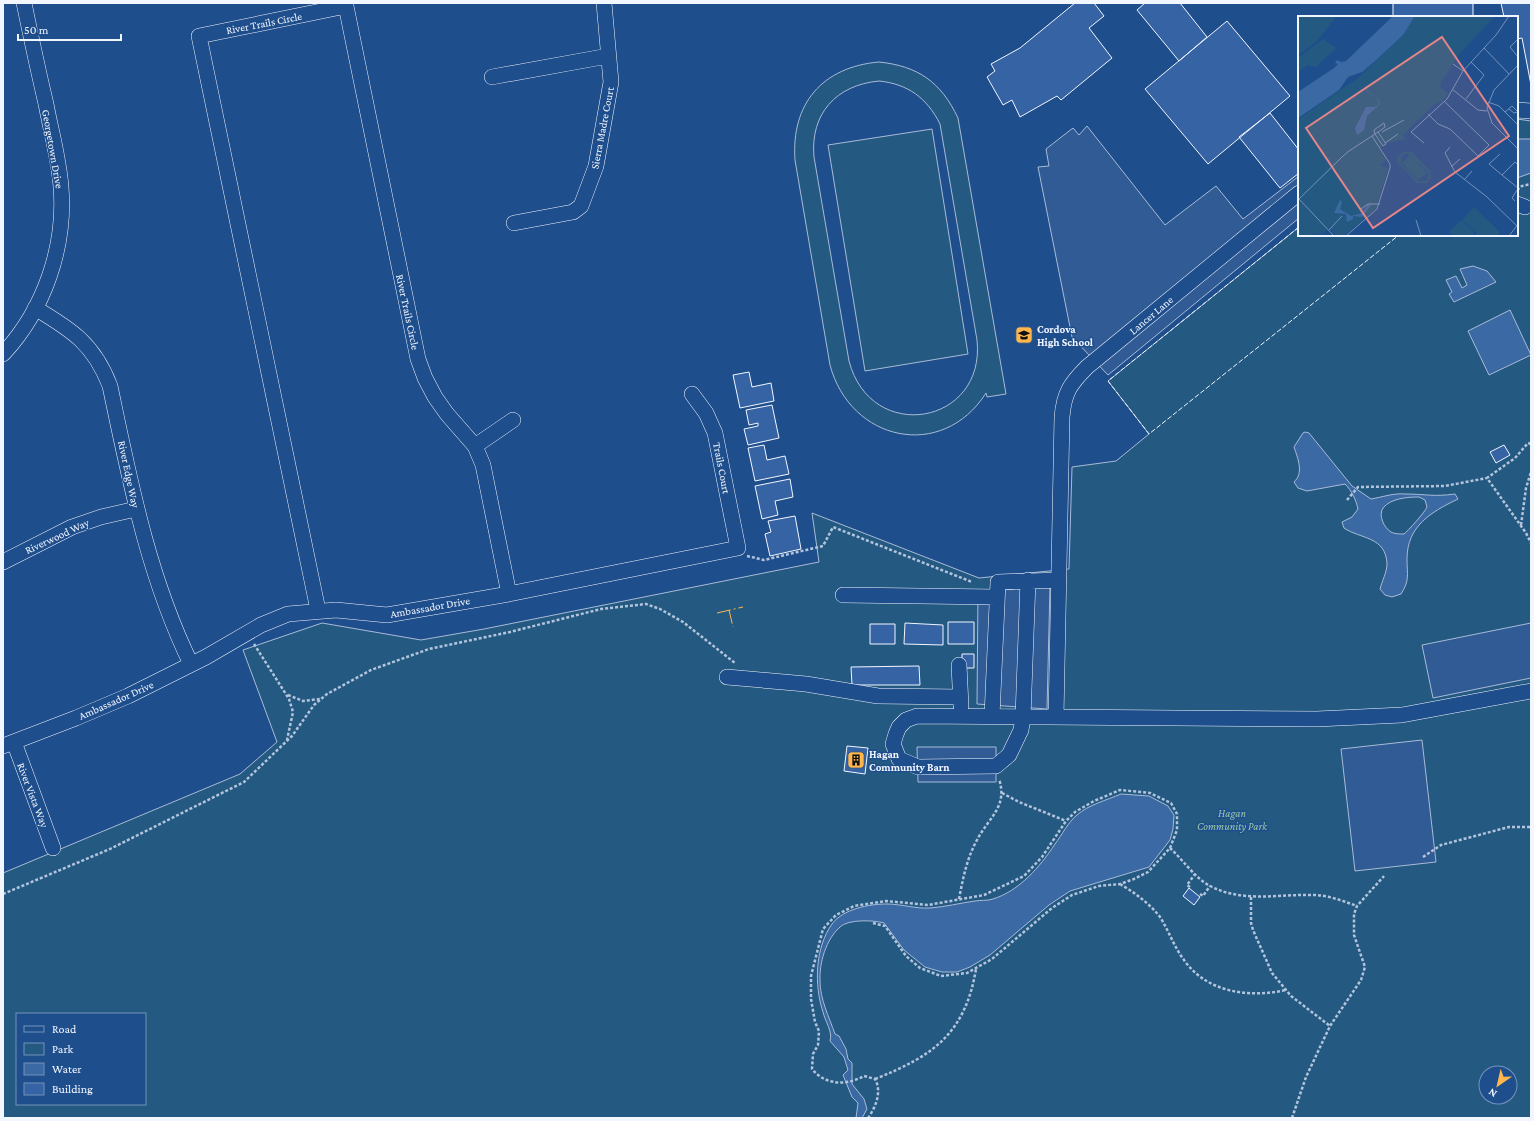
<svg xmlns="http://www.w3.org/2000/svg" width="1534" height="1121" viewBox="0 0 1534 1121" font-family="'Crimson Pro',serif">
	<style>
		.green { fill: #245a82; stroke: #a8bbd7; fill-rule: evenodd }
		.parking { fill: #305b95; stroke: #a8bbd7 }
		.water { fill: #3b69a3; stroke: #a8bbd7; fill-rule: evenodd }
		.building { fill: #3563a3; stroke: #f2f6ff }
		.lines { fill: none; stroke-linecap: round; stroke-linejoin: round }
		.minor-casing { stroke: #f2f6ff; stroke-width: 16 }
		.path { stroke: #b3c4dc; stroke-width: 2.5; stroke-dasharray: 3 2; stroke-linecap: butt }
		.minor { stroke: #1f4e8c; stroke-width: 15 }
		.fence { stroke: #f2f6ff; stroke-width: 1; stroke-dasharray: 5 2; stroke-linecap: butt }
		.power { stroke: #ffb74d; stroke-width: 1; stroke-dasharray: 14 3 2 3; stroke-linecap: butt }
		.labels { text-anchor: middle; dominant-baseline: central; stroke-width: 3; stroke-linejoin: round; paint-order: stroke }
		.street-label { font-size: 11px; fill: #f2f6ff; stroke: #1f4e8c }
		.poi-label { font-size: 11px; font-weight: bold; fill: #f2f6ff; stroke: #1f4e8c; text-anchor: start }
		.park-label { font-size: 11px; font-style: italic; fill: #97c8a6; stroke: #1f4e8c }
		.inset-road { fill: none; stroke: #7391ba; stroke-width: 1 }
		.view { fill: #e38589; fill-opacity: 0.15; stroke: #e38589; stroke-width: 2 }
		.inset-edge { fill: none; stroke: #f2f6ff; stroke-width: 2 }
	</style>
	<rect width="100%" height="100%" fill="#1f4e8c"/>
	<path class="green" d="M879 62C918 66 941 82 958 118L1006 394 987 397 986 393C942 462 850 441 830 365L795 160C791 104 822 67 879 62ZM879 81C908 84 927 98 940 124L977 340C986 425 871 445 849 361L814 157C810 114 836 85 879 81Z
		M1517 119 1531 121V1118H3V873L240 774 277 742 243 650 322 623 421 640 484 629 819 562 812 513 979 578 1069 569 1072 467 1116 461 1149 434 1108 381 1299 227V235H1517ZM17 1014H145V1104H17ZM1486 1073H1510V1097H1486Z
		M932 129 968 354 865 371 828 145Z"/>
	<path class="parking" d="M1087 126 1165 225 1216 186 1243 219 1299 176V218L1108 375 1072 337 1038 167 1049 166 1046 149 1073 128 1079 135Z
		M1050 586 1047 709 977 704 978 592Z
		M1531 623V678L1433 698 1422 645Z
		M1422 740 1436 862 1355 871 1341 749Z
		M917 747H996V782H918Z"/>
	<path class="water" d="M1517 139H1531V173L1517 178Z
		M1473 266 1487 271 1496 282 1454 302 1449 294 1452 292 1446 280 1456 276 1462 288 1467 285 1460 269Z
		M1510 310 1531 355 1489 375 1468 331Z
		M1305 432 1309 433 1352 486 1371 499C1383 497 1393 493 1405 494 1425 494 1434 497 1455 494L1458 499C1431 512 1407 526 1407 559 1407 575 1410 580 1401 594L1392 597 1385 595 1380 589C1382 581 1387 572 1387 564 1386 536 1360 539 1344 528L1342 522 1352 517 1358 509C1356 500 1352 491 1345 484L1307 491 1298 488 1294 482C1304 473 1298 459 1294 447L1303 433ZM1419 497 1425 500 1427 507C1425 512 1408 531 1404 534 1400 534 1394 534 1391 532 1384 528 1378 515 1383 508 1391 498 1408 497 1419 497Z
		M1121 794 1149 796 1168 806 1174 815 1173 829 1170 840 1149 867 1070 891 1049 905 990 955 970 967 957 972H942L925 967 904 950 884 923C874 920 848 919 840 927 826 939 819 963 820 981 820 999 829 1017 835 1034L839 1036 846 1049 848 1059 852 1063V1084L864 1099 867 1109 862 1118H856L858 1103 852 1097 843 1075 848 1070 844 1057 830 1041C833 1032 825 1021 823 1012 814 985 815 948 832 924 843 909 869 904 887 904 901 904 916 909 930 908 945 907 960 903 975 901 980 900 987 901 993 899 1019 891 1040 867 1055 844 1062 835 1068 822 1077 815 1088 805 1107 800 1121 794Z"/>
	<path class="building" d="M1075 3H1094L1104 16 1089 28 1112 58 1061 100 1057 96 1020 117 1012 100 1003 105 987 77 995 71 991 64 1020 48Z
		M1145 3H1180L1207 37 1179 61 1137 10Z
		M1393 3H1473V17H1393Z
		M1501 3H1531V85L1522 38 1517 39V17H1504Z
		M1227 21 1290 96 1208 164 1145 89Z
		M1270 113 1299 150V173L1280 188 1239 137Z
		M749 372 752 387 771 383 774 401 740 408 733 375Z
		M772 405 779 438 748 445 744 429 758 426V423L749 425 746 410Z
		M764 445 767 460 785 456 789 474 755 481 748 448Z
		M1504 445 1510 455 1496 463 1490 452Z
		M790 479 793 497 775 501 778 515 762 519 755 486Z
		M795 516 801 549 770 556 765 534 771 532 768 521Z
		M948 622H974V644H948Z
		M905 623 943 625V645L904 644Z
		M870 624H895V644H870Z
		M962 654H974V668H962Z
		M919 666 920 685H852L851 667Z
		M847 746 868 748 865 774 844 771Z
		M1189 888 1200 897 1194 905 1183 896Z"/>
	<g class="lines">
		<defs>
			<path id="minor" d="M492 77 608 56
				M1517 110 1531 111
				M1517 204 1525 207
				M514 223 573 212 581 206 596 166 611 82 604 3
				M35 308C72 330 94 344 110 386 130 481 148 576 191 664
				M3 354C44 310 66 247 61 187 59 159 51 131 46 104 38 70 31 37 24 3
				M475 446 513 420
				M3 562 72 527 101 517 136 509
				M1028 580 1023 717 1021 730 1009 755 996 766 918 767 899 759 893 744 896 734 899 727 906 720 917 716 1317 719 1402 715 1531 691
				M843 595 997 597
				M318 610 199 36 346 6 418 359 425 378 435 397 447 414 475 446 483 465 509 594
				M959 665 961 706
				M727 677 806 684 878 696 960 697
				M992 716 998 582 1058 580
				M1056 717 1062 417C1064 393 1070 384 1087 367L1299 193
				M14 742 53 848
				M3 746 76 718 128 696 206 657 261 625 288 614 336 610 387 615 509 594 738 548 715 433 706 413 692 394"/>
		</defs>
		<use href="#minor" class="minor-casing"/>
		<path class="path" d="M1517 190 1522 186 1531 184
			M1531 444 1528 443 1515 458 1487 478 1526 533 1531 543
			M1347 500 1358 487 1445 486 1487 478
			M1521 525 1526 488 1531 472
			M747 556 764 560 823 546 833 527 972 582
			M254 644 289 699 293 712 287 740
			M288 695 303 701 320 699
			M1002 793 1019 802 1066 821
			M1170 848C1183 860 1195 878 1210 886 1243 903 1278 894 1313 895 1328 895 1343 901 1357 906
			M1423 857 1441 845 1509 827H1531
			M1120 884C1135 893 1149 903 1160 917 1169 931 1174 947 1184 960 1207 993 1250 998 1286 990
			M1190 887 1187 885 1195 874
			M3 894 110 849 244 782 292 736 314 705 327 694 371 670 429 649 510 632 601 609 646 604 660 609 683 622 735 663
			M1200 894 1203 896 1210 886
			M1251 897V923L1253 930 1272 973 1277 979 1291 996 1330 1026
			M959 899C963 878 967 858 977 840 989 817 1008 807 999 779
			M875 1079C933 1056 965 1034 976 969
			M868 1118C876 1107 882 1091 875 1079L864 1076C846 1086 825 1085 812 1069L813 1054 818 1045 819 1031 815 1022 811 999V976L823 929 836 915 854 906 886 901 928 905 984 895 1024 876 1042 857 1066 821 1075 812 1094 801 1120 790 1150 793 1171 803 1177 814V830L1170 848 1148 872 1134 879 1120 884 1099 886 1072 895 1052 908 992 959 967 973 941 976 920 968 906 956 885 926 873 923
			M1292 1118 1306 1077 1330 1026 1361 980 1365 967 1354 935V914L1357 906 1384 876"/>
		<use href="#minor" class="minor"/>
		<path class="fence" d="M1299 227 1108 381 1149 434 1399 235"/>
		<path class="power" d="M729 610 733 627
			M717 613 743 607"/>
	</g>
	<defs>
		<symbol id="school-square" viewBox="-11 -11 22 22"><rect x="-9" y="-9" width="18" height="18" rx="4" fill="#ffb74d" stroke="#1f4e8c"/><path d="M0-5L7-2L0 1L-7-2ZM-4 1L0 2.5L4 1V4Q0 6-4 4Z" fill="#111"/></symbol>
		<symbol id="building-square" viewBox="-11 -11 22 22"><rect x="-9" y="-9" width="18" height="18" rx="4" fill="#ffb74d" stroke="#1f4e8c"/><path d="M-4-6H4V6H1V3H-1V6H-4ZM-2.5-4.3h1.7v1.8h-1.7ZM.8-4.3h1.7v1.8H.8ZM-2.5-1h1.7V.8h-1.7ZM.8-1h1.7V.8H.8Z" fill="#111"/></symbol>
	</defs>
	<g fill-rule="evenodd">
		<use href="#school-square" x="1014" y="325" width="20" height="20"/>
		<use href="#building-square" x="846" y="750" width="20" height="20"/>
	</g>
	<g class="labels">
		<g class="street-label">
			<text transform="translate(264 23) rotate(-11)">River Trails Circle</text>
			<text transform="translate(602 128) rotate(-79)">Sierra Madre Court</text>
			<text transform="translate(53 149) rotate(80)">Georgetown Drive</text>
			<text transform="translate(408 312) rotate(78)">River Trails Circle</text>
			<text transform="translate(1151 315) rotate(-40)">Lancer Lane</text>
			<text transform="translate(722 468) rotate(79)">Trails Court</text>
			<text transform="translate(129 474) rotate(78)">River Edge Way</text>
			<text transform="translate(57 536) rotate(-25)">Riverwood Way</text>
			<text transform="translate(430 607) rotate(-10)">Ambassador Drive</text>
			<text transform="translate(116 700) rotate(-24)">Ambassador Drive</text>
			<text transform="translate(33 795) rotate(69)">River Vista Way</text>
		</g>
		<g class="poi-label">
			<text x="1037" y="329">Cordova<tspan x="1037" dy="13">High School</tspan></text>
			<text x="869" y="754">Hagan<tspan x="869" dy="13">Community Barn</tspan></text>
		</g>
		<g class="park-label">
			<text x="1232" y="813">Hagan<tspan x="1232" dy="13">Community Park</tspan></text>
		</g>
	</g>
	<g transform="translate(1298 16)">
		<rect width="220" height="220" fill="#1f4e8c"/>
		<path d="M0 0H39L19 25 0 39ZM117 0H197L163 36 143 66 142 71 150 77 145 84 135 89 105 119 108 123 89 127 82 133 88 143 83 150 90 152 78 193 46 220H39L31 212 24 218 0 220V103L60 62 105 19ZM25 23 38 32 18 51 10 49 2 54 0 59V42ZM108 135 114 136 132 155 133 161 129 167H119L98 145 103 137ZM109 137 130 156 131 160 128 165H120L103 148V140ZM112 139 129 157 120 164 104 147ZM176 191 202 216 199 220H175L179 217 164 204ZM163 204 176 216 174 220H156L151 216Z" fill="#245a82" fill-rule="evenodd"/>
		<path d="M95 0H117L105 19 76 46 64 56 50 61 41 74 0 102V76L36 52 40 48 37 47 39 44 43 46 48 45ZM67 67 69 74 78 81 80 83 82 88 69 100 66 114 59 119 57 112 68 91H77L81 88 79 82 68 74ZM42 184 44 186 42 193 53 200 64 197 69 189 74 188 64 201 55 200V203L49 206 48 198 36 197Z" fill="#3b69a3"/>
		<path class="inset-road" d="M220 23 212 31 220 41M186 32 211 58M155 48 165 55M220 49 196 74 189 92 194 107 220 133M154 73 180 94 189 95M168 83 186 59 173 46M190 86 201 90 220 109M207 96 214 90 220 96 216 97 211 93M130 98 140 108 152 113 180 140 191 129 146 85M80 116 88 128 85 130M84 116 106 104M87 127 100 118M126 127 113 116 149 83 165 55 198 19 211 0M152 131 147 137 157 156 189 181 219 210M202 138 191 148 204 159M220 149 217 146 204 159 220 172M153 151 162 143M166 164 174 155M217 185 214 182 219 174M63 193 70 188H82M118 204 123 220M31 214 44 200M36 220 1 183 44 141 51 135 77 118 83 114 87 111 86 107 76 114 77 118 85 130M48 220 79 193 92 152V148L74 120M211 220 220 208"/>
		<path class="view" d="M144 21 211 120 75 212 8 112Z"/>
		<rect width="220" height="220" class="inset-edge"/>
	</g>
	<rect width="1534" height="1121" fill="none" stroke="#f2f6ff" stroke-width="8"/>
	<rect x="16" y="1013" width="130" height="92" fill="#1f4e8c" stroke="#7391ba"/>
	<rect x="24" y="1026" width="20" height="6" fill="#1f4e8c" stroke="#7391ba"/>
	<text x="52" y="1033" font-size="12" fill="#f2f6ff">Road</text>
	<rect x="24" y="1043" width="20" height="12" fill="#245a82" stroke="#7391ba"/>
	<text x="52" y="1053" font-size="12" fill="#f2f6ff">Park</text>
	<rect x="24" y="1063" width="20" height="12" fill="#3b69a3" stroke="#7391ba"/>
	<text x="52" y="1073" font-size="12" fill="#f2f6ff">Water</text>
	<rect x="24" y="1083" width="20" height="12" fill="#3563a3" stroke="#7391ba"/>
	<text x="52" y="1093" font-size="12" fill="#f2f6ff">Building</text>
	<g transform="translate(1498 1085) rotate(214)"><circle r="19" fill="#1f4e8c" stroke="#7391ba"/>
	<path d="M0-3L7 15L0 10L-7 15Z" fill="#ffb74d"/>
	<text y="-6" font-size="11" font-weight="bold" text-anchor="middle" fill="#f2f6ff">N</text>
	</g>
	<path d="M18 34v6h103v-6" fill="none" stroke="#f2f6ff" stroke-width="2"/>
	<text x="24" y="34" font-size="12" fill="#f2f6ff" stroke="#1f4e8c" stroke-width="3" paint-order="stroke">50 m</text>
</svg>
